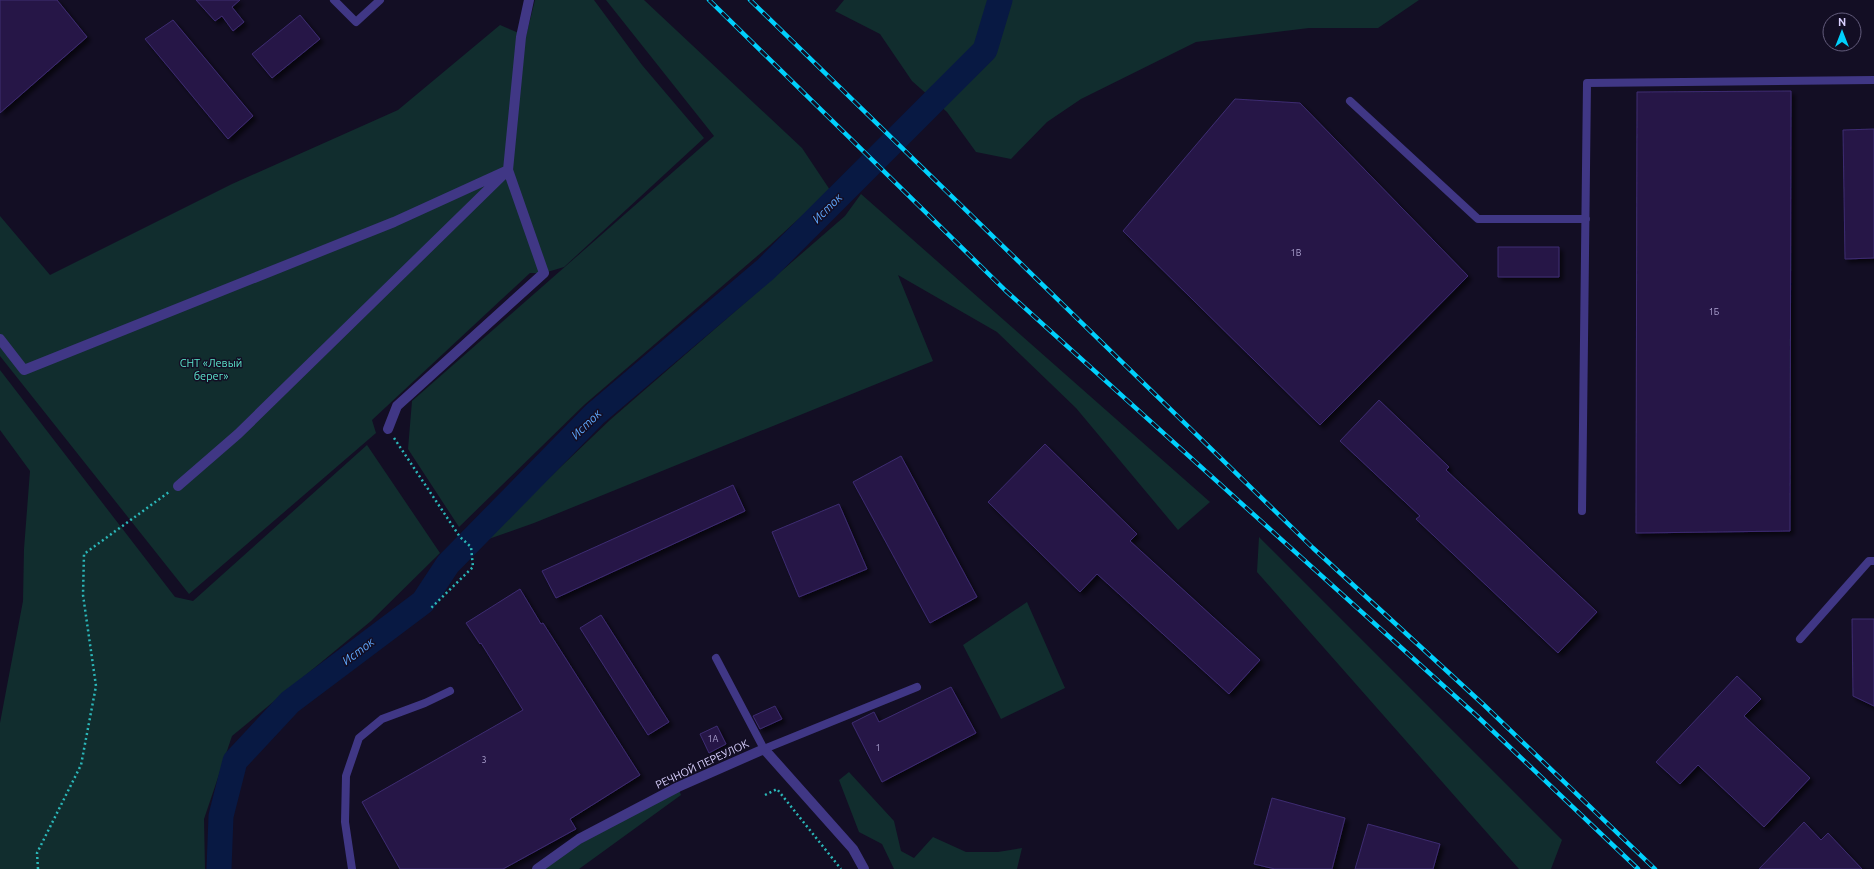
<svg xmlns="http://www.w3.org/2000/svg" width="1874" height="869" viewBox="0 0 1874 869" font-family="Ubuntu,sans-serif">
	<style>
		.green { fill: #112d2e }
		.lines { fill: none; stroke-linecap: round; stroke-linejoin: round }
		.river { stroke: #081943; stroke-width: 25 }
		.building { fill: #261946; stroke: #3e2b72; filter: url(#shadow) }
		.path { stroke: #2bb7b9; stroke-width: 2.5; stroke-dasharray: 2 3; stroke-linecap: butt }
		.service { stroke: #403785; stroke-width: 8 }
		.minor { stroke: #403785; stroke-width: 10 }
		.rail-casing { stroke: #00d0fc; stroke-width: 4.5 }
		.rail { stroke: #130e24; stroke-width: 3; stroke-dasharray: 9; stroke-linecap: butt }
		.labels { text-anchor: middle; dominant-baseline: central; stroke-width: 3; stroke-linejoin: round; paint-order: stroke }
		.number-label { font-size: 9px; fill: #ada3d1 }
		.park-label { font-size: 11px; fill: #5ae2ca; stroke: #130e24 }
		.street-label { font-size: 11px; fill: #dad1ff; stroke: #130e24 }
		.water-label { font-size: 12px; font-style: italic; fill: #5fa9ff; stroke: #130e24 }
	</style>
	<defs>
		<filter id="shadow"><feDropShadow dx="3.5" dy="3.5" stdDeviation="2" flood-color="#0009"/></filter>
	</defs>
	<rect width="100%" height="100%" fill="#130e24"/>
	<path class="green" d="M535 0H594L642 65 704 138 564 267 544 273H530L372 420 376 433 189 594 0 356V216L50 275 232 184 398 110 500 25 526 36Z
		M606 0H644L802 148 830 190 770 245 584 405 459 527 408 449 412 401 714 136Z
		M844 0H1419L1378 28H1309L1196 42 1081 99 1047 122 1011 159 976 152 947 112 912 81 880 34 835 11Z
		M861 194 1210 502 1178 530 1076 408 997 332 898 275 933 361 534 523 483 541 610 420 845 216Z
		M0 370 175 597 193 601 367 445 440 553 371 621 232 736 204 819 205 869H0V723L23 601 24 549 30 471 0 430Z
		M1259 537 1562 840 1551 869H1519L1257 572Z
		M1027 602 1065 688 1001 719 963 645Z
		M849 772 894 821 901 851 914 858 933 837 966 852H998L1022 848 1017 869H894L882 844 859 832 839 780Z
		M678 787 681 795 579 869H537Z"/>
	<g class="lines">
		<path class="river" d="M219 869 221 816 235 761 290 702 423 602 448 564 595 414 766 269 985 50 1000 0"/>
	</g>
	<path class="building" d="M0 0H57L87 37 0 113Z
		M196 0H240L232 7 244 22 233 31 222 16 215 21Z
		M300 15 320 39 272 78 252 54Z
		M173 20 253 116 228 139 145 39Z
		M1791 91 1790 531 1636 533 1637 92Z
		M1235 99 1300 103 1468 276 1320 425 1123 231Z
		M1874 129V258L1845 259 1843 130Z
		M1498 247H1559V277H1498Z
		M1379 400 1449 467 1446 470 1597 612 1558 653 1416 519 1420 516 1340 441Z
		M1045 444 1137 534 1130 541 1260 660 1229 694 1097 574 1080 592 988 502Z
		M901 456 977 597 930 623 853 482Z
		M733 485 745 511 556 598 542 571Z
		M839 504 867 569 799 597 772 532Z
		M520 589 541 624 543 623 640 775 570 819 576 829 503 869H400L362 802 523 710 481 643 480 644 466 623Z
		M601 615 669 722 648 735 580 628Z
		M1852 619H1874V706L1853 696Z
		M1737 676 1761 699 1744 716 1810 778 1764 827 1698 765 1680 784 1656 762Z
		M951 687 976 733 882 782 852 723 874 712 879 722Z
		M775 706 782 719 760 729 753 716Z
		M717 726 726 744 709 753 700 734Z
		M1272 798 1345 818 1332 869H1275L1254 864Z
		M1804 822 1821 840 1828 833 1862 869H1759Z
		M1368 824 1440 844 1433 869H1355Z"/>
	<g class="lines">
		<path class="path" d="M394 438 460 537 471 547 473 567 431 608
			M765 795 777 789 841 869
			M38 869 37 853 81 765 96 686 83 595 84 554 169 492"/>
		<path class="service" d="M334 0 356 22 380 0
			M1350 101 1478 219H1586
			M1582 511 1587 83 1874 80
			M1800 639 1869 561H1874
			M716 658 764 749 917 687
			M352 869 345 822 346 776 359 738 382 719 425 703 450 691"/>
		<path class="minor" d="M0 339 24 370 394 222 508 170
			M388 429 397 406 544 273 508 170 521 37 529 0
			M178 486 238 434 503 175
			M537 869 579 839 678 787 764 749 853 849 864 869"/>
		<defs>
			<path id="rail" d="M709 0 1006 291 1477 716 1638 869
				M750 0 1313 548 1485 706 1655 869"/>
		</defs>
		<use href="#rail" class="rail-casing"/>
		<use href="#rail" class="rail"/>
	</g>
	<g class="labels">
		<g class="number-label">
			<text x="1296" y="253">1В</text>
			<text x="1714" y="312">1Б</text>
			<text x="713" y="739">1А</text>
			<text x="878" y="748">1</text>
			<text x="484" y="760">3</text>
		</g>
		<g class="park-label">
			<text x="211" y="363">СНТ «Левый<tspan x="211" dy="13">берег»</tspan></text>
		</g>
		<g class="street-label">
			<text transform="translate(702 764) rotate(-25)">РЕЧНОЙ ПЕРЕУЛОК</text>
		</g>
		<g class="water-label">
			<text transform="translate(827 208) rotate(-45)">Исток</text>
			<text transform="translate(586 424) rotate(-44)">Исток</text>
			<text transform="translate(358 651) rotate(-37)">Исток</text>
		</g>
	</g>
	<g transform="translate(1842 32)"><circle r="19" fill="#130e24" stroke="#635c7c"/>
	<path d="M0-3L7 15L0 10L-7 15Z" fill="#00d0fc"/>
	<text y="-6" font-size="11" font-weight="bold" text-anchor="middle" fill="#dad1ff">N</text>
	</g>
</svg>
